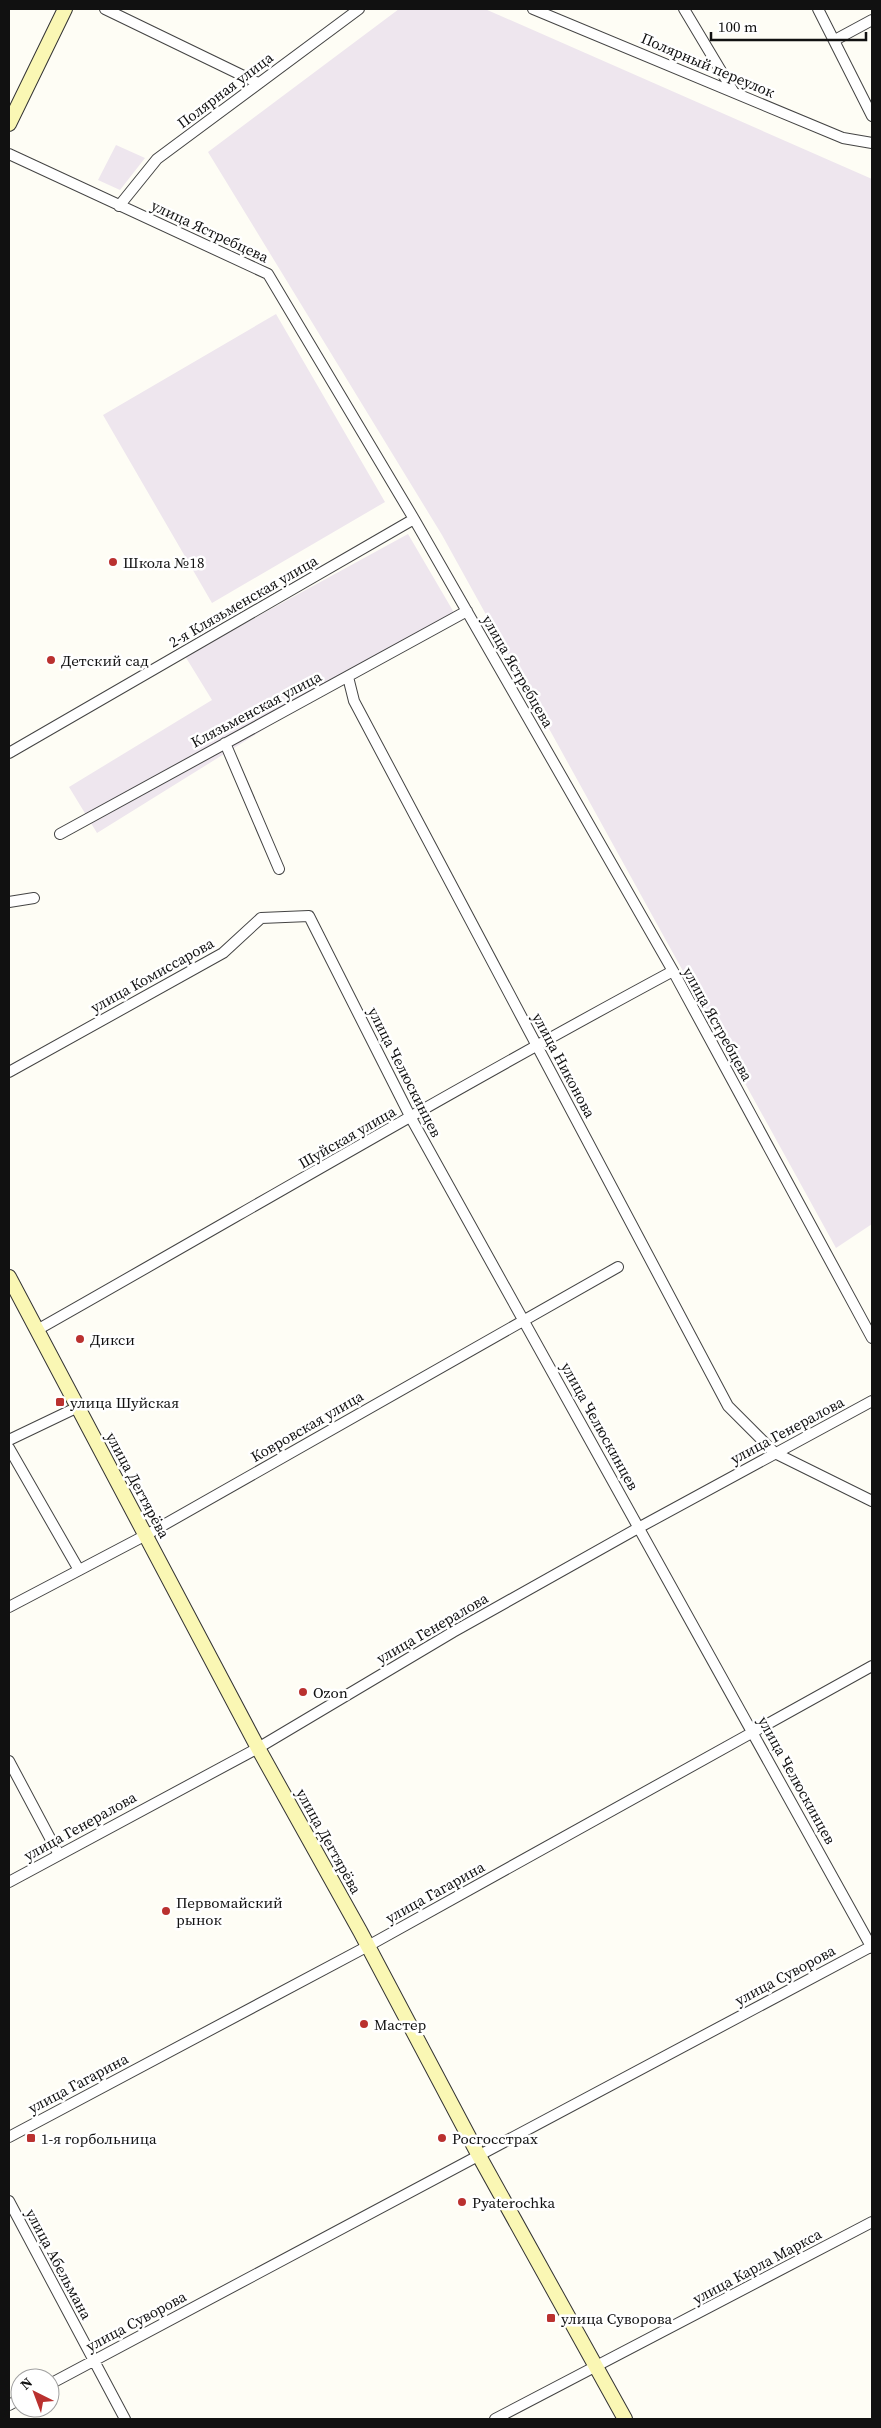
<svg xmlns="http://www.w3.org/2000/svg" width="881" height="2428" viewBox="0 0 881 2428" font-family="'Source Serif 4',serif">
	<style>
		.industrial { fill: #eee6ee }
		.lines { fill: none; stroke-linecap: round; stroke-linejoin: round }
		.minor-casing { stroke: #444; stroke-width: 12 }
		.secondary-casing { stroke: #333; stroke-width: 16 }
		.minor { stroke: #fff; stroke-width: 10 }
		.secondary { stroke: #faf7b4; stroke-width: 14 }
		.poi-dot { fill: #ba312f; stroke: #fff; stroke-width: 2 }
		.labels { text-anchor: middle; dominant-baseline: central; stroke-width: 5; stroke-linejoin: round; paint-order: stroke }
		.street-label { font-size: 15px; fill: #111; stroke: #fff }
		.poi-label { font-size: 15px; fill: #111; stroke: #fff; text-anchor: start }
	</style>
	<rect width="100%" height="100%" fill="#fefdf5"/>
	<path class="industrial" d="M399 9H485L872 179V1224L836 1248 442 535 208 152Z
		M116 145 145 158 120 190 98 180Z
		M276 314 385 502 212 603 103 415Z
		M408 534 456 616 348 677 97 833 69 787 212 700 185 656Z"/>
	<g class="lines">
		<defs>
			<path id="minor" d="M105 9 258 83
				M533 9 843 138 872 143
				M684 9 733 91
				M818 9 872 116
				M835 40 872 20
				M9 154 268 274 414 519 673 971 872 1338
				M119 206 157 159 359 9
				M348 677 354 701 728 1406 775 1453 872 1501
				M225 743 279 869
				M9 753 414 519
				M60 834 467 611
				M9 902 34 898
				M9 1072 223 953 261 918 309 916 411 1118 872 1948
				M37 1330C249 1210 459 1086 673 971
				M9 1440 78 1407
				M9 1448 79 1570
				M9 1607 146 1535 618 1267
				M9 1761 59 1855
				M9 1882 258 1748 453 1632 640 1527 872 1401
				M9 2137 368 1946 872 1666
				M9 2201 125 2419
				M50 2384 872 1946
				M9 2405 20 2399
				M495 2419 872 2222"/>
			<path id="secondary" d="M9 124 65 9
				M9 1277 258 1748 360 1931 478 2154 625 2419"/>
		</defs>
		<use href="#minor" class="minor-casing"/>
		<use href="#secondary" class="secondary-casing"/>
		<use href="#minor" class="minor"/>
		<use href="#secondary" class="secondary"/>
	</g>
	<g class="poi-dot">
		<circle cx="113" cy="562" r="5"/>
		<circle cx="51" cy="660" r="5"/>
		<circle cx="80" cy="1339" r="5"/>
		<rect x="55" y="1397" width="10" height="10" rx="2.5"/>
		<circle cx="303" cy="1692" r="5"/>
		<circle cx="166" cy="1911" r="5"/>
		<circle cx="364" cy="2024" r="5"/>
		<rect x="26" y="2133" width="10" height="10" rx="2.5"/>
		<circle cx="442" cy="2138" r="5"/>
		<circle cx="462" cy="2202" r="5"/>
		<rect x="546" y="2313" width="10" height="10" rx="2.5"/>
	</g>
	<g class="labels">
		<g class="street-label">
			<text transform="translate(708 65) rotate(23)">Полярный переулок</text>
			<text transform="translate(225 90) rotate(-37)">Полярная улица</text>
			<text transform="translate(210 231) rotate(25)">улица Ястребцева</text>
			<text transform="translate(243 601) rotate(-30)">2-я Клязьменская улица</text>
			<text transform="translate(518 671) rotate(60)">улица Ястребцева</text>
			<text transform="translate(256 709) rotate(-28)">Клязьменская улица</text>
			<text transform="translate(152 975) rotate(-29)">улица Комиссарова</text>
			<text transform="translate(718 1024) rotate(61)">улица Ястребцева</text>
			<text transform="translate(564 1065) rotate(62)">улица Никонова</text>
			<text transform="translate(405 1072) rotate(63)">улица Челюскинцев</text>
			<text transform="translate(347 1137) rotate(-30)">Шуйская улица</text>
			<text transform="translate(307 1426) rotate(-30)">Ковровская улица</text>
			<text transform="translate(600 1426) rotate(61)">улица Челюскинцев</text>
			<text transform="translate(787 1430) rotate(-28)">улица Генералова</text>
			<text transform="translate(138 1485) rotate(62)">улица Дегтярёва</text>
			<text transform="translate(432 1628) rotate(-30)">улица Генералова</text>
			<text transform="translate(797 1780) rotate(61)">улица Челюскинцев</text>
			<text transform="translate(80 1826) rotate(-29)">улица Генералова</text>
			<text transform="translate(329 1841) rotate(61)">улица Дегтярёва</text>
			<text transform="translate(435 1892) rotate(-29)">улица Гагарина</text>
			<text transform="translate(785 1975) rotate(-28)">улица Суворова</text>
			<text transform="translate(78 2083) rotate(-28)">улица Гагарина</text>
			<text transform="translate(59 2264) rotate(62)">улица Абельмана</text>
			<text transform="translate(757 2266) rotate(-28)">улица Карла Маркса</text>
			<text transform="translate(136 2321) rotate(-28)">улица Суворова</text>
		</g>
		<g class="poi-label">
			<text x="123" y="562">Школа №18</text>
			<text x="61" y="660">Детский сад</text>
			<text x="90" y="1339">Дикси</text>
			<text x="70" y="1402">улица Шуйская</text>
			<text x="313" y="1692">Ozon</text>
			<text x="176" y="1902">Первомайский<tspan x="176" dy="17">рынок</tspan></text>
			<text x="374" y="2024">Мастер</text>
			<text x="41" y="2138">1-я горбольница</text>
			<text x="452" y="2138">Росгосстрах</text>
			<text x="472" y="2202">Pyaterochka</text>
			<text x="561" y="2318">улица Суворова</text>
		</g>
	</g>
	<rect width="881" height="2428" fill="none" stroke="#111111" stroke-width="20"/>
	<g transform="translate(35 2393) rotate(318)"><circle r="24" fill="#ffffff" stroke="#a0a0a0"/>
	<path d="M0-4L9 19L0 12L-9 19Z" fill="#ba312f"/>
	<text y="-8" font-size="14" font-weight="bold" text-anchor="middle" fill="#111111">N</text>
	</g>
	<path d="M711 32v8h155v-8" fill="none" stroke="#111111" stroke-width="2.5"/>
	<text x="718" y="32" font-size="15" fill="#111111" stroke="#ffffff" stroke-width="4" paint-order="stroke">100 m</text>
</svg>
